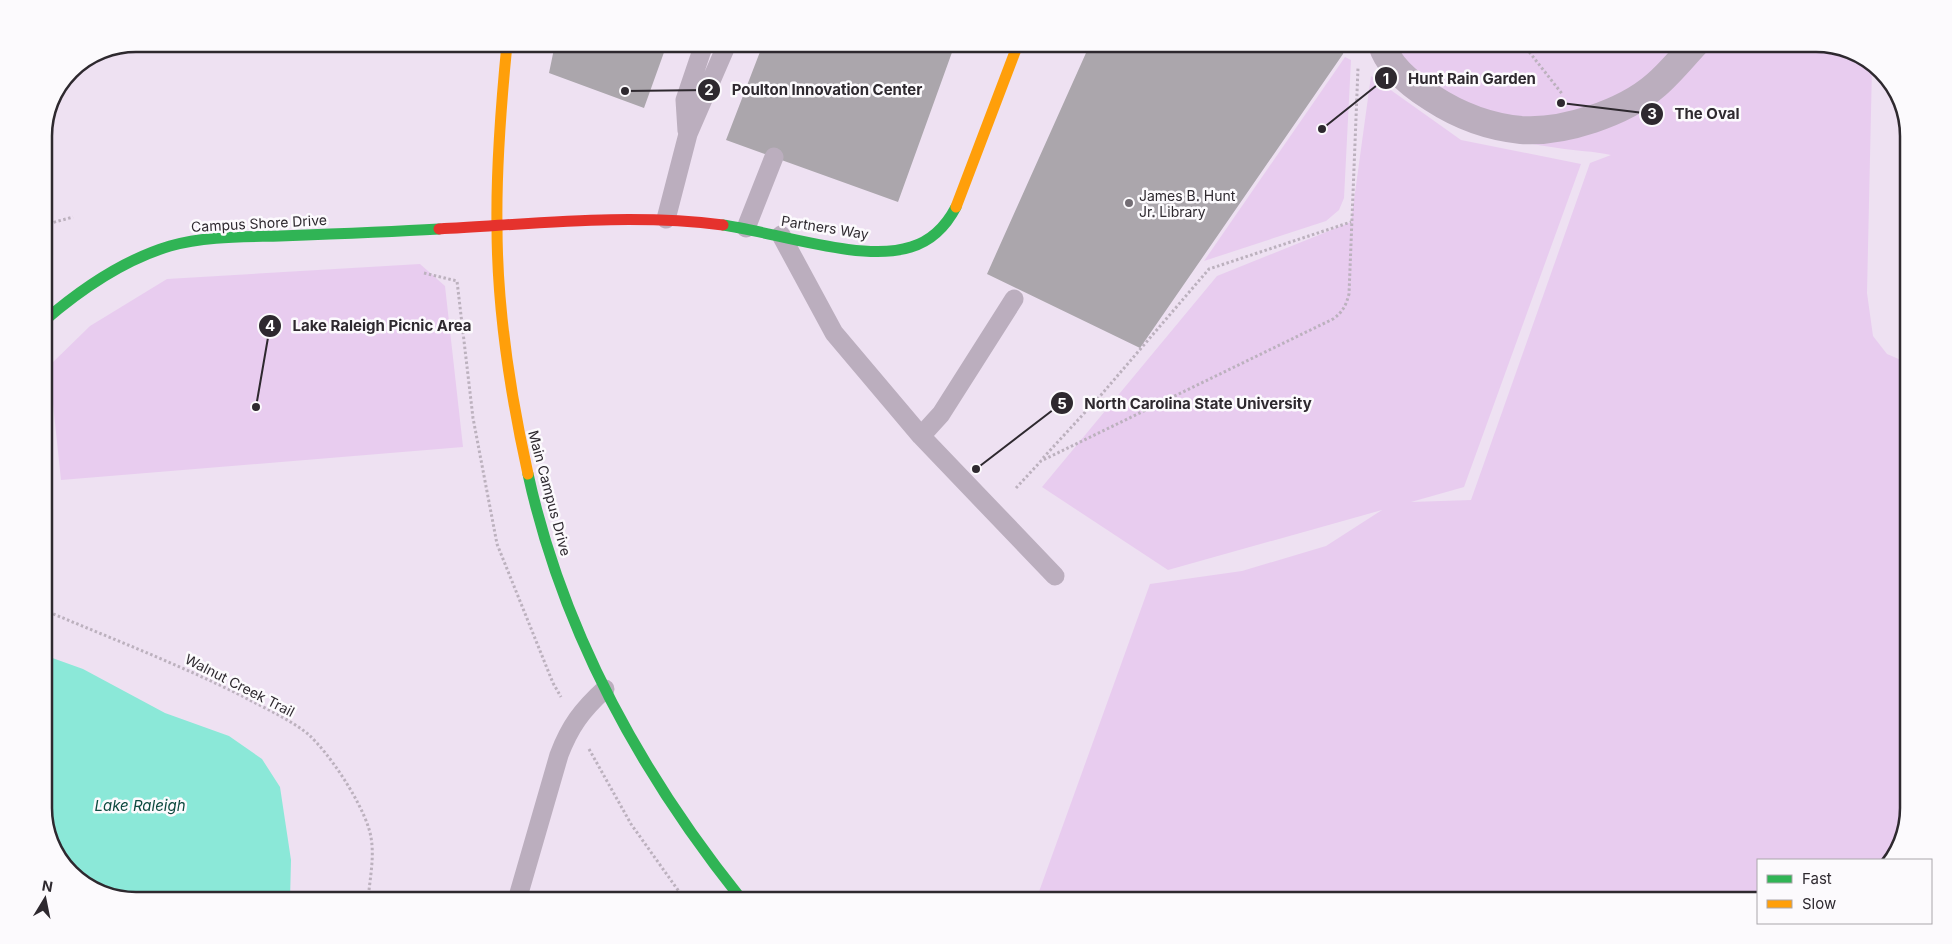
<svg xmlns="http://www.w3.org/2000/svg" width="1952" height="944" viewBox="0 0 1952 944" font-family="Inter,sans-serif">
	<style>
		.built { fill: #eee1f2 }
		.green { fill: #e8ccef }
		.water { fill: #8be8d8 }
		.building { fill: #aba6ac }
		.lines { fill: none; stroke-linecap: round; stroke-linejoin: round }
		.path { stroke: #bcb1be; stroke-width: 3; stroke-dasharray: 2.5 2.5; stroke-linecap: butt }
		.lane { stroke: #bbaebe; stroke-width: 19 }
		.street { stroke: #bbaebe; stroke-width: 28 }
		.fast { stroke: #30b455; stroke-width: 11 }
		.slow { stroke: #ff9f0a; stroke-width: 11 }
		.jam { stroke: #e5322d; stroke-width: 11 }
		.poi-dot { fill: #736d74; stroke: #fcfafd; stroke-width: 2 }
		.labels { text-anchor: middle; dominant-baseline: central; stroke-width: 5; stroke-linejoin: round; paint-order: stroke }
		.poi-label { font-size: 14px; fill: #2e292f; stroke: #fcfafd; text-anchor: start }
		.street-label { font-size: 14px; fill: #2e292f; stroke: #fcfafd }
		.water-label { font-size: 15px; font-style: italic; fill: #0e4a3f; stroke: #fcfafd }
		.rim { fill: none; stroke: #2e292f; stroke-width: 2.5 }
		.leader { fill: none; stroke: #2e292f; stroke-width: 2 }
		.callout-dot { fill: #2e292f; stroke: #fcfafd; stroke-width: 2 }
		.mark-label { font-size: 15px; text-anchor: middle; font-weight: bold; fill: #fff }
		.callout-label { font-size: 15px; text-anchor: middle; font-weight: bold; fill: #2e292f; stroke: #fcfafd; stroke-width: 5; stroke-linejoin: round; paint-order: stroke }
	</style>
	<rect width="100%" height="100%" fill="#f3ecf5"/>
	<path class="built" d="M136 44H1816L1856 53 1892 85 1908 131V808L1899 848 1888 860H1758V900H136L96 891 60 859 44 814V131L71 71 101 51Z"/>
	<path class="green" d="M1365 44H1816L1856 53 1872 67 1867 293 1873 336 1887 354 1908 363V808L1899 848 1888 860H1758V900H1036L1150 584 1242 571 1326 546 1382 510 1168 570 1042 487 1217 276 1351 222 1371 76 1461 140 1581 164 1464 487 1411 502 1471 500 1590 163 1611 155C1594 151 1575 151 1558 148 1494 139 1418 124 1378 67 1373 60 1369 51 1365 44Z
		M1345 57 1351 60 1344 198 1339 210 1326 221 1204 261Z
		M420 264 445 286 463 447 61 480 49 366 90 326 167 279Z"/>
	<path class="water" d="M44 655 83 669 165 713 229 736 262 759 280 787 291 860 290 900H136L96 891 60 859 44 814Z"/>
	<path class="building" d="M555 44H667L644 108 549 73Z
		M763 44H955L898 202 726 140Z
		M1090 44H1346L1343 54 1140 348 987 274Z"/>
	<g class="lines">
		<path class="path" d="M1523 44 1563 95
			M1617 44 1649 51
			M44 225 73 217
			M424 273 457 281 473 418 497 544 553 683 561 697
			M1043 458 1101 395 1209 269 1351 222
			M44 482 52 492 44 515
			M1016 488 1041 461 1333 319C1343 312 1346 305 1349 294L1358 68
			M44 610C110 638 178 664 242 696 264 708 288 718 308 734 330 754 360 800 369 829 376 852 370 876 368 900
			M589 749 631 824 685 900"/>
		<path class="lane" d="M687 131 685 100 704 44
			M666 219 688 134 727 44
			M746 228 774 157
			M781 235 834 333 921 436 1055 576
			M921 436 941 414 1014 299
			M517 900 559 755C570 726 582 710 605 689"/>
		<path class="street" d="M1382 44C1388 67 1413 86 1432 98 1458 115 1490 127 1521 130 1563 133 1624 113 1656 85 1670 73 1682 58 1695 44"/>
		<path class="fast" d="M723 225C774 232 863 263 911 247 931 241 946 226 956 207
			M44 321C81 289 123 260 170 246 205 236 244 237 280 236 333 234 386 232 439 229
			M528 474C563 633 641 774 742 900"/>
		<path class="slow" d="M507 44C501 105 496 165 497 226 497 310 510 393 528 474
			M956 207 1018 44"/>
		<path class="jam" d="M439 229C534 224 628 213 723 225"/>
	</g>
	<circle class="poi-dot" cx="1129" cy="203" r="5"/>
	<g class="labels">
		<g class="poi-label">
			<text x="1139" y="195">James B. Hunt<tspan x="1139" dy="16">Jr. Library</tspan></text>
		</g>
		<g class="street-label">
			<text transform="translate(259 223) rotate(-3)">Campus Shore Drive</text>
			<text transform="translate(825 227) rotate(9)">Partners Way</text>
			<text transform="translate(550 493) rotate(75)">Main Campus Drive</text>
			<text transform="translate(240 685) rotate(27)">Walnut Creek Trail</text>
		</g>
		<g class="water-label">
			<text x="140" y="805">Lake Raleigh</text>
		</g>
	</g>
	<path d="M0 0H1952V944H0ZM136 52H1816A84 84 0 0 1 1900 136V808A84 84 0 0 1 1816 892H136A84 84 0 0 1 52 808V136A84 84 0 0 1 136 52Z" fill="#fcfafd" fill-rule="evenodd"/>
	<path class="rim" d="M136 52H1816A84 84 0 0 1 1900 136V808A84 84 0 0 1 1816 892H136A84 84 0 0 1 52 808V136A84 84 0 0 1 136 52Z"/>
	<path class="leader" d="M1322 129L1386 78M625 91L709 90M1561 103L1652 114M256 407L270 326M976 469L1062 403"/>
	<g class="callout-dot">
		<circle cx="1322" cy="129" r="5"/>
		<circle cx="625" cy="91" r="5"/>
		<circle cx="1561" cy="103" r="5"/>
		<circle cx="256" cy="407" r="5"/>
		<circle cx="976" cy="469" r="5"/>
		<circle cx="1386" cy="78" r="12"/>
		<circle cx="709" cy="90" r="12"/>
		<circle cx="1652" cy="114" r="12"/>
		<circle cx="270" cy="326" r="12"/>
		<circle cx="1062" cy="403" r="12"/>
	</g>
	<g class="mark-label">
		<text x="1386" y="84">1</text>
		<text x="709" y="95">2</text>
		<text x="1652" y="119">3</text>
		<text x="270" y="331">4</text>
		<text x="1062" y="409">5</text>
	</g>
	<g class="callout-label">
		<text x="1472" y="84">Hunt Rain Garden</text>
		<text x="827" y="95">Poulton Innovation Center</text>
		<text x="1707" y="119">The Oval</text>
		<text x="382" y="331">Lake Raleigh Picnic Area</text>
		<text x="1198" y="409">North Carolina State University</text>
	</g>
	<rect x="1757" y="859" width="175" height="65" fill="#fcfafd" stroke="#aaa6ab"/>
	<rect x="1767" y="875" width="25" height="8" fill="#30b455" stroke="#aaa6ab"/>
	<text x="1802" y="884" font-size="15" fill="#2e292f">Fast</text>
	<rect x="1767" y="900" width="25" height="8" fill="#ff9f0a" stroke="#aaa6ab"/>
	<text x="1802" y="909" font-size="15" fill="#2e292f">Slow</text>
	<g transform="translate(45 899) rotate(10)" stroke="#fcfafd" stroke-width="4" paint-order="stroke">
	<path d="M0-4L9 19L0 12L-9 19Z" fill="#2e292f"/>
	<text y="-8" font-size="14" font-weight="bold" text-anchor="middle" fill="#2e292f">N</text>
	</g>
</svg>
